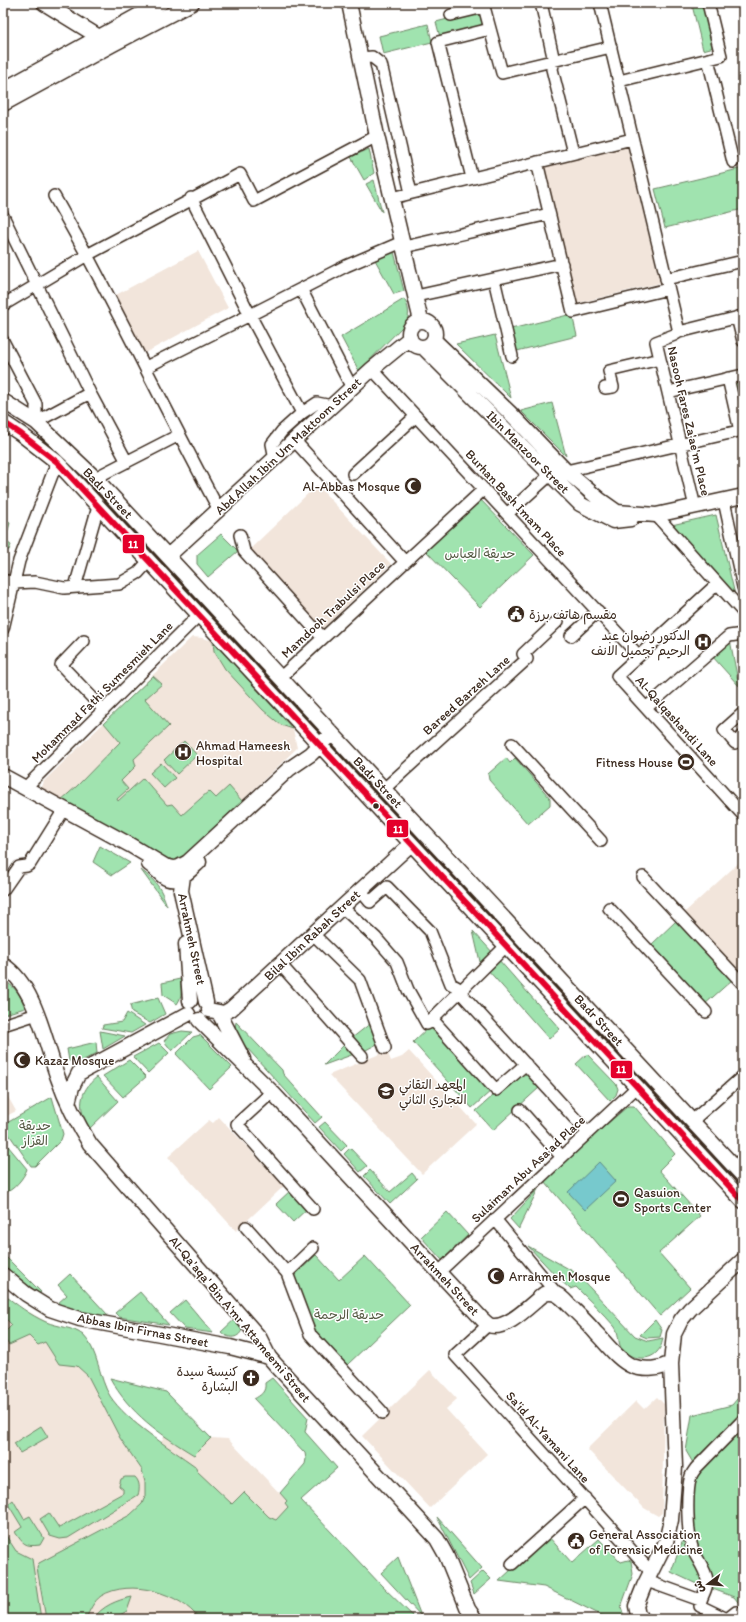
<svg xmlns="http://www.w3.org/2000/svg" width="746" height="1622" viewBox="0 0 746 1622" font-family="Itim,'Playpen Sans Arabic',sans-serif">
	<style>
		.built { fill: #f2e5db }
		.green { fill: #a0e3af; stroke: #6e8666 }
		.water { fill: #77c9cd; stroke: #5f8987 }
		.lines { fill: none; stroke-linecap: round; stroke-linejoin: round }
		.minor-casing { stroke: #3b2a1e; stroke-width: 14 }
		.major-casing { stroke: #3b2a1e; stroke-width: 17 }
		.minor { stroke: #fff; stroke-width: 11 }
		.major { stroke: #fff; stroke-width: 14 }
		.bus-1-casing { stroke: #fff; stroke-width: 9 }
		.bus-1 { stroke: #e4002b; stroke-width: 6 }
		.bus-dot { fill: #3b2a1e; stroke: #fff; stroke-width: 1.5 }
		.labels { text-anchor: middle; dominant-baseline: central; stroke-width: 3; stroke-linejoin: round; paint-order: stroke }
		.street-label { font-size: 13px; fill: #3b2a1e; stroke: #fff }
		.poi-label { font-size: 13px; fill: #3b2a1e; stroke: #fff; text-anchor: start }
		.park-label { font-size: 13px; fill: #545842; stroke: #fff }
		.line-badge { stroke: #fff; stroke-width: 1.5 }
		.badge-label { font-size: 11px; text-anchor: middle; font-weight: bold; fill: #fff }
	</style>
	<rect width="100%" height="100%" fill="#fff"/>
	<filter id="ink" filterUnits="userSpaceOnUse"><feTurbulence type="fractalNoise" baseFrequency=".025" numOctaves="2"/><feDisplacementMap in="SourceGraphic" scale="8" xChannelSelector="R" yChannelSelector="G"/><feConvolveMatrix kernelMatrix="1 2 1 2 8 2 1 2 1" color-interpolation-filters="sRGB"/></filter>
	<g filter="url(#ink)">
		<path class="built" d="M627 146 660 283 574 304 541 167Z
			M198 251 228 308 145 353 114 296Z
			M317 485 391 564 322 629 249 550Z
			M192 637 203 638 213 641 293 729 297 748 178 862 45 792 42 787 44 781Z
			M743 859V979L684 913Z
			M387 1051 391 1061 402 1057 409 1051 476 1124 422 1174 329 1075Z
			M3 1088 16 1111 3 1118Z
			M219 1117 284 1186 236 1231 168 1157 209 1120 213 1123Z
			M3 1294 20 1307 47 1322 76 1331 83 1335 89 1343 109 1395 120 1410 161 1442 164 1436 194 1454 211 1438 228 1439 287 1501 289 1507 387 1619H3Z
			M430 1370 457 1399 446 1409 487 1454 430 1508 362 1436Z
			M657 1397 664 1404 662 1513 658 1516 644 1508 587 1449 636 1401 644 1409Z"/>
		<path class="green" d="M701 3H707L718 46 703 50 692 5Z
			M479 11 483 27 440 37 436 22Z
			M428 24 432 42 383 54 379 36Z
			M369 149 374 173 364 180 351 157Z
			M743 168V209L665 228 655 189Z
			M374 180 382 212 366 184Z
			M393 248 404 291 394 294 374 258Z
			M404 299C409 307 410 315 406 323L359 371 341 337Z
			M572 314 577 336 517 351 511 329Z
			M495 335 511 398 456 344Z
			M743 375V430L728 378Z
			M552 403 566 456 521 411Z
			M478 497 534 555 480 607 426 551 429 548 427 546Z
			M716 515 736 599 667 526Z
			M3 520 10 523 5 541 11 545 9 550 3 549Z
			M221 534 238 551 208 577 197 564V555Z
			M730 640 739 686 712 656Z
			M213 641 293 729 281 725 263 710 225 669 214 651Z
			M153 676 162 684 145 699 169 726 134 759 136 766 121 781 128 789 117 799 118 801 143 778 167 805 172 804 182 815 209 791 216 798 229 786 242 801 178 862 170 864 60 801 77 786 120 742 104 723Z
			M184 741 197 755 177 774 164 760Z
			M506 758 510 763 515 758 550 798V805L528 824 489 780 488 774Z
			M161 763 175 778 164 788 150 773Z
			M100 846 130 863 112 875 93 862Z
			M141 870C157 882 161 888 167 906Z
			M677 920 732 980 704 1005 650 946Z
			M473 931 494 954 481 966Z
			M498 959 560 1029 549 1039 487 969Z
			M180 979C181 988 183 996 177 1004L163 995 162 983Z
			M5 981C16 988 21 996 25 1008L5 1014 3 1012V985Z
			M158 998 165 1014 150 1023 132 1013 130 1005Z
			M127 1013 145 1025 131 1033 102 1028 103 1025 122 1022Z
			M236 1022 282 1070 283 1074 322 1117 315 1123 237 1037 235 1028Z
			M371 1023 379 1043 364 1051 352 1038Z
			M432 1024 492 1090 472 1108 413 1042Z
			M100 1031 125 1036 103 1049Z
			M182 1031 192 1032 172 1051 164 1041 170 1034Z
			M200 1035 232 1067 209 1089 176 1054 193 1037Z
			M96 1042 97 1053 80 1062 69 1061 67 1049Z
			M347 1042 357 1053 324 1065Z
			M159 1043 169 1053 148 1073 133 1057Z
			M587 1054 616 1084 618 1089 616 1095 610 1101 576 1064Z
			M129 1060 146 1077 123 1097 103 1076Z
			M525 1069 540 1087 493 1130 476 1111 521 1071Z
			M97 1077 118 1101 89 1129C78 1109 78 1092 97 1077Z
			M52 1097 63 1134 61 1140 35 1166H31L6 1130 5 1124Z
			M628 1106H634L675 1154 659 1170 700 1216 659 1253 690 1288 660 1316 544 1181 584 1144Z
			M325 1122 347 1145 341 1151 319 1127Z
			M8 1146 27 1169C24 1178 13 1191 4 1193L3 1150Z
			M350 1148 367 1166 360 1172 344 1154Z
			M370 1170 390 1192 412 1173 417 1179 390 1204 364 1176Z
			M538 1189 519 1228V1229L510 1219Z
			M291 1190 308 1208 293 1222 276 1204Z
			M447 1212 468 1235 442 1260 421 1237Z
			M528 1246 576 1273 635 1336 648 1341 663 1338C662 1343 661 1348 657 1352 648 1362 629 1359 621 1348 618 1342 619 1333 615 1327 603 1313 589 1300 576 1287L570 1289 557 1277Z
			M3 1254 41 1292 39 1294 3 1265Z
			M316 1255 339 1280 365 1256 410 1305 347 1365 312 1328 294 1276Z
			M70 1274 107 1314 106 1316H94L57 1304 67 1295 58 1285Z
			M140 1292 169 1325 119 1317 115 1313Z
			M3 1294C16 1304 30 1315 46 1322 58 1327 73 1327 83 1335 98 1349 99 1379 110 1396 127 1422 169 1447 195 1466L197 1471 232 1504 244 1492 269 1517 276 1520 288 1507 285 1503 287 1501 280 1493 305 1464 306 1459 305 1453 254 1399C261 1395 266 1392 265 1383L272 1378 308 1418 305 1432 337 1468 301 1500 381 1585 416 1619H199C181 1593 130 1578 101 1596 94 1601 89 1611 86 1619H45V1613L37 1568 39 1563 130 1515 142 1504 145 1496V1481L142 1470 120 1438 88 1376 77 1366 59 1364 45 1342 38 1345 29 1336 9 1345 3 1337V1334L12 1325 3 1316Z
			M185 1300 213 1333 185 1329 170 1313Z
			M236 1318 243 1325C242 1338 230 1341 221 1332Z
			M655 1320 662 1330 660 1337 647 1338 640 1335Z
			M110 1378 166 1392 211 1438 194 1455C161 1435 129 1413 110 1378Z
			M743 1392V1619H735L742 1607 734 1597 710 1588 695 1548 693 1498 694 1486 696 1484 695 1482 699 1473 686 1451 692 1415 732 1405Z
			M41 1426 48 1437 20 1453 14 1443Z
			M125 1477H135C140 1482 140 1488 138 1495L68 1538 60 1539 50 1536 40 1519 49 1513 59 1528 123 1493V1489L119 1486 121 1479Z
			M13 1500 24 1519 30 1516 44 1538 40 1545C25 1547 23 1544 15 1532L22 1527 8 1504Z
			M437 1517 482 1568 469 1580Z
			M3 1531 16 1551 32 1559 41 1619H3Z
			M685 1534 701 1572 703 1587 671 1572Z
			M548 1536 572 1563 599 1539 621 1562 628 1560 631 1561 633 1574 621 1607 625 1619H609L544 1587 499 1581Z
			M398 1557 421 1616 381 1573Z
			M483 1571 491 1579 474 1594 470 1583Z
			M132 1597 127 1611 113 1619H93C102 1606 117 1600 132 1597Z"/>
		<path class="water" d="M599 1162 616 1181 585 1210 568 1192Z"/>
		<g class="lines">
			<defs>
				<path id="minor" d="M483 3 502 73 611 47
					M541 3 554 61 552 69 573 153
					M600 3 679 332
					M451 15 484 7
					M360 58 372 57 381 64 411 193
					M708 59 733 162
					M619 81 721 56 708 3
					M537 162 573 312 668 289
					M472 178 438 42 490 29
					M54 196 87 255 240 174 254 201 377 136
					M392 198 632 139
					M3 216 90 393 127 462
					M404 247 549 214
					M494 279 512 356
					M666 279 743 261
					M301 289 346 266 402 242
					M416 296 562 264
					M3 305 87 255C132 340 174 426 219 510
					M737 317 743 341
					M3 341 36 404V422L90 393
					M146 367 250 315 191 198
					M372 369 639 656
					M728 378 740 431
					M605 388 613 387 609 371 660 359
					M668 392 743 375
					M332 406 317 403 302 413 250 315 301 289 352 388
					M294 440 405 562
					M275 459 272 444 282 431 302 413
					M566 471 743 430
					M353 474 416 416
					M95 478 179 435
					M724 501 743 587
					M695 507 656 342 674 335 679 332 743 316
					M507 514 551 474
					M656 515 743 612
					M240 535 244 551 323 638
					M3 580 14 583 35 582 64 588 119 584 138 573 148 562
					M717 584 617 676 743 815
					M75 587 98 507
					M3 629 19 561 57 462
					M571 636 598 611
					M84 641 61 665 104 710
					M281 677 484 489
					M646 708 729 636 743 634
					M743 713 724 730 735 743 743 736
					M512 744 601 841
					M25 788 199 615
					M384 789 527 659 523 654 558 621
					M643 877 743 984
					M3 890 19 867 27 866 30 864 60 816
					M360 890 370 902 387 887 430 931 451 984 462 990
					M342 907 376 938 397 962 408 990 427 1024 432 1019 496 1090 526 1064
					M609 908 706 1012
					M313 934 360 980 385 1048
					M280 964 362 1056
					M460 992 588 1133
					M432 1019 506 946
					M3 1025 37 1014
					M272 1092 237 1124 313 1209
					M520 1110 562 1157
					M692 1121 743 1076
					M495 1219 556 1293
					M246 1227 287 1273 310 1334 383 1413
					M439 1272 637 1087
					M287 1273 313 1248
					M489 1324 455 1355 651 1572
					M512 1564 585 1498
					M647 1581 700 1600
					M736 1612 727 1619 700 1606C700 1597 708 1590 707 1580 706 1570 697 1559 693 1550 687 1535 686 1491 691 1476 692 1473 694 1471 696 1468L743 1420"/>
				<path id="major" d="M44 3 99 37
					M349 3 377 136 421 321
					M3 90 161 3
					M3 104 113 44 192 3
					M409 334a13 13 0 1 1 26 0a13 13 0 1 1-26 0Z
					M434 340 511 414 566 471 600 500 617 512 656 515 743 496
					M423 347 580 504 613 521 631 519
					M3 401 36 422 95 478 743 1176
					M3 422 21 434 57 462 743 1201
					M168 556 372 369 410 338
					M3 776 130 845 165 866 174 868 179 867 188 862 289 769 311 754 326 739
					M149 864C154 867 158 872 163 876 177 886 189 871 199 862
					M183 876 181 891 206 1002
					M186 944 190 1001
					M3 965C36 986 45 1043 58 1078 66 1101 77 1123 90 1144L259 1337 269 1357 275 1364 437 1539 446 1555 468 1609 475 1619
					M209 1010 224 1013 231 1009 411 844
					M219 1013 243 1059
					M199 1020 272 1092 482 1319C484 1321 486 1323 489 1325 506 1332 532 1303 544 1294 556 1290 562 1298 570 1306 579 1315 588 1323 596 1333 607 1344 618 1360 632 1366 645 1371 660 1369 671 1363
					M68 1103 72 1087 79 1073 188 1014
					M3 1275 26 1294 50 1309 80 1319 230 1347 269 1357
					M642 1619 638 1615 636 1606 644 1586 666 1542 671 1520 675 1467 671 1363 674 1334 681 1320 690 1309 743 1260"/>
			</defs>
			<use href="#minor" class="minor-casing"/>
			<use href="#major" class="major-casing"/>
			<use href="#minor" class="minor"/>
			<use href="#major" class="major"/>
			<defs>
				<path id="bus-1" d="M3 422 21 434 57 462 743 1201"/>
			</defs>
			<use href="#bus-1" class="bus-1-casing"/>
			<use href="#bus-1" class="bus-1"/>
		</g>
	</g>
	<defs>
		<symbol id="mosque-disc" viewBox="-11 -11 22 22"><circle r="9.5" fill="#3b2a1e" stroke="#fff"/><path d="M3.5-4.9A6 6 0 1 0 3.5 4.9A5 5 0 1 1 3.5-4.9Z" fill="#fff"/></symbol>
		<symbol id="civic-disc" viewBox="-11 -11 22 22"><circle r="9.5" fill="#3b2a1e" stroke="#fff"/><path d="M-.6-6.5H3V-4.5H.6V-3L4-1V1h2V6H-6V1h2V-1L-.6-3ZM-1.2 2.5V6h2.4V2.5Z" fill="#fff"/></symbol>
		<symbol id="hospital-disc" viewBox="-11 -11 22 22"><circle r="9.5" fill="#3b2a1e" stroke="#fff"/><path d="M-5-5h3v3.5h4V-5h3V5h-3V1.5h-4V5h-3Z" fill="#fff"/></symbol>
		<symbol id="stadium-disc" viewBox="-11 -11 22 22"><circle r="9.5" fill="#3b2a1e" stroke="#fff"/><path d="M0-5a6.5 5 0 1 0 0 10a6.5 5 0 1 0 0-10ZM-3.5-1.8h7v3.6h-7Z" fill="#fff"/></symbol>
		<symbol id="university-disc" viewBox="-11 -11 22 22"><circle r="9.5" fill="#3b2a1e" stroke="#fff"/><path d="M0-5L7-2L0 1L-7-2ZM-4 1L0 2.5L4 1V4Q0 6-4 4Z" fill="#fff"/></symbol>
		<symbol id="church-disc" viewBox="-11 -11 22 22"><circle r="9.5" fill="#3b2a1e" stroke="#fff"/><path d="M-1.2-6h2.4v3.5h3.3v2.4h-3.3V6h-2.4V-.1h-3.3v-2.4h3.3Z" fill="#fff"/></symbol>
	</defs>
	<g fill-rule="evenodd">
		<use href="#mosque-disc" x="403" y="476" width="20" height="20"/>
		<use href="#civic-disc" x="506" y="604" width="20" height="20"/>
		<use href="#hospital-disc" x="693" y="632" width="20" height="20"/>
		<use href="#hospital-disc" x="173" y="742" width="20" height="20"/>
		<use href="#stadium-disc" x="676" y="752" width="20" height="20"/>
		<use href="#mosque-disc" x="12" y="1050" width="20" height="20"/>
		<use href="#university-disc" x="376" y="1081" width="20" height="20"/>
		<use href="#stadium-disc" x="611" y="1189" width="20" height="20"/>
		<use href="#mosque-disc" x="486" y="1266" width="20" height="20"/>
		<use href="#church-disc" x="241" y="1368" width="20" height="20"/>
		<use href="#civic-disc" x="566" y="1531" width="20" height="20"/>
	</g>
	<circle class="bus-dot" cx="376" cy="806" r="3.5"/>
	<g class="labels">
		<g class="street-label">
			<text transform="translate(689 421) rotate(77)">Nasooh Fares Za'ae'm Place</text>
			<text transform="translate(288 446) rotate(-43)">Abd Allah Ibin Um Maktoom Street</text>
			<text transform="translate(528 452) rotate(45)">Ibin Manzoor Street</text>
			<text transform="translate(108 493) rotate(46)">Badr Street</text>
			<text transform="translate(516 503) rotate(47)">Burhan Bash Imam Place</text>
			<text transform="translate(333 609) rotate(-43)">Mamdooh Trabulsi Place</text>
			<text transform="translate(102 692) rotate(-45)">Mohammad Fathi Sumesmieh Lane</text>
			<text transform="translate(466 695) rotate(-42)">Bareed Barzeh Lane</text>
			<text transform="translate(677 721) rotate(48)">Al-Qalqashandi Lane</text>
			<text transform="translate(378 782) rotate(47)">Badr Street</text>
			<text transform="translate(312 935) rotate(-43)">Bilal Ibin Rabah Street</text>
			<text transform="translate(192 939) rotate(78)">Arrahmeh Street</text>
			<text transform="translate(599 1020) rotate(47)">Badr Street</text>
			<text transform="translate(528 1169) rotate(-43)">Sulaiman Abu Asa'ad Place</text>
			<text transform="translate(445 1279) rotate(47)">Arrahmeh Street</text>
			<text transform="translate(240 1319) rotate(50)">Al-Qa'aqa' Bin A'mr Attameemi Street</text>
			<text transform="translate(143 1330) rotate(11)">Abbas Ibin Firnas Street</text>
			<text transform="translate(548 1437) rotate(48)">Sa'id Al-Yamani Lane</text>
		</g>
		<g class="poi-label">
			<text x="400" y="486" text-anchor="end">Al-Abbas Mosque</text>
			<text x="529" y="614">مقسم هاتف برزة</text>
			<text x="690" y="635" text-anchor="end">الدكتور رضوان عبد<tspan x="690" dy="15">الرحيم تجميل الانف</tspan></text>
			<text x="196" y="745">Ahmad Hameesh<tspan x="196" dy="15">Hospital</tspan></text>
			<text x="673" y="762" text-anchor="end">Fitness House</text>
			<text x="35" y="1060">Kazaz Mosque</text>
			<text x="399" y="1084">المعهد التقاني<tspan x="399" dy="15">التجاري الثاني</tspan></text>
			<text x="634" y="1192">Qasuion<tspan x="634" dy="15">Sports Center</tspan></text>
			<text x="509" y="1276">Arrahmeh Mosque</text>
			<text x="238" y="1371" text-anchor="end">كنيسة سيدة<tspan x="238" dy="15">البشارة</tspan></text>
			<text x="589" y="1534">General Association<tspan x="589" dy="15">of Forensic Medicine</tspan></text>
		</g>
		<g class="park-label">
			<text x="480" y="553">حديقة العباس</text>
			<text x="35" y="1125">حديقة<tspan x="35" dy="15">القزاز</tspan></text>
			<text x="349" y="1314">حديقة الرحمة</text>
		</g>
	</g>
	<g class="line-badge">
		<rect x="122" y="534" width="23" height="20" rx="4" fill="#e4002b"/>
		<rect x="386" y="819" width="23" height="19" rx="4" fill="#e4002b"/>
		<rect x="610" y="1060" width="23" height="19" rx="4" fill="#e4002b"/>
	</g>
	<g class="badge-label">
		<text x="133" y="548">11</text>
		<text x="398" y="833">11</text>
		<text x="621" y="1073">11</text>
	</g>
	<rect width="746" height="1622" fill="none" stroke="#fff" stroke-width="16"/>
	<rect x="8" y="8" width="730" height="1606" fill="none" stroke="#3b2a1e" stroke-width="1.5" filter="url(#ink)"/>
	<g transform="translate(708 1584) rotate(254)" stroke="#ffffff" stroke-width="3" paint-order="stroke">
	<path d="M0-3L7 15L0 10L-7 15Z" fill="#3b2a1e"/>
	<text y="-6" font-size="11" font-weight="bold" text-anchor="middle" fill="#3b2a1e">ش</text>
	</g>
</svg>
